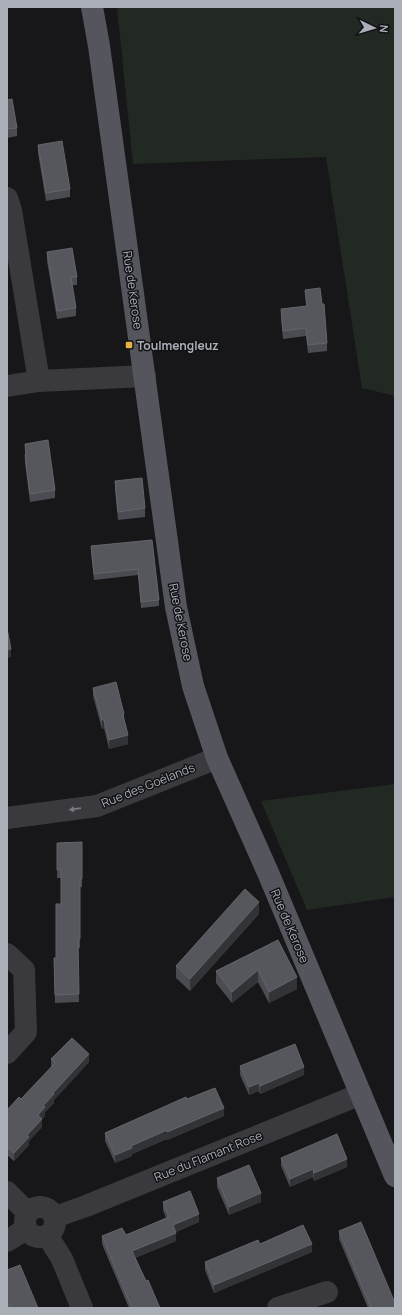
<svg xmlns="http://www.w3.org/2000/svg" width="402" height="1315" viewBox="0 0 402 1315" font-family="Manrope,sans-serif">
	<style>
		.green { fill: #222923 }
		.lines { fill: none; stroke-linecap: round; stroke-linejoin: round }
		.minor { stroke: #39393e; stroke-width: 22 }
		.major { stroke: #55565d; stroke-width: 22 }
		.wall { fill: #4b4c51 }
		.shaded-wall { fill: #323336 }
		.building { fill: #55575c; stroke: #63656a }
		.oneway { fill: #777a81 }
		.poi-dot { fill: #e8b041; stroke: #121214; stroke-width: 1.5 }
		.labels { text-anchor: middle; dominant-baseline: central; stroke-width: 3; stroke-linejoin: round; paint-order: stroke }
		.street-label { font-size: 12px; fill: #aaafb8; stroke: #121214 }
		.poi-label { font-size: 12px; font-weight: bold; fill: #aaafb8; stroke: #121214; text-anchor: start }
	</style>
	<rect width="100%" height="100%" fill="#171719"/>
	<path class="green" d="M117 7H395V396L362 388 326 157 133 164Z
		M395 784V897L307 910 261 801Z"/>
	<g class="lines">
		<path class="minor" d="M7 198 11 210 39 381
			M7 386 39 381 145 376
			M7 818 97 806 217 758
			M7 954 24 970 26 1032 7 1053
			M7 1192 27 1212
			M25 1222a15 15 0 1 1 30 0a15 15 0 1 1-30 0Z
			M55 1217 86 1206 361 1094
			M47 1235 62 1259 82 1308
			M7 1241 26 1229
			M278 1308 327 1292"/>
		<path class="major" d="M92 7 99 46 176 607 193 686 217 758 269 875 395 1176"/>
	</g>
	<path class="wall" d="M7 100 17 128V136L7 138Z
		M38 145 70 189V197L46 201 38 153Z
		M47 252 77 277V285H72L76 308V316L57 319 47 261Z
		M305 290 327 343V351L308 353 306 336 283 339 281 318V309L306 306Z
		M25 444 55 490V498L30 502 25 463Z
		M115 481 145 508V517L118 520 115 489Z
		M152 540 159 600V606L141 608 138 575 94 580 91 552V546Z
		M93 688 124 714V721L128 744 109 749 104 728 102 729 93 696Z
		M82 842V887H80V948H78L79 1002 55 1003 54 958H56L61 904V878H57V843Z
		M259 914 190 991 176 978V966Z
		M272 943 297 989 269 1003 258 982 232 1003 216 983V971Z
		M51 1059 89 1062 54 1100V1103L45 1112V1116L42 1119V1127L29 1141V1145L14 1161 7 1155V1110L21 1099 51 1068Z
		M240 1066 304 1075 260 1094 259 1091 249 1095 240 1075Z
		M187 1099 224 1116 167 1140V1139L132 1154V1156L115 1163 105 1141V1133Z
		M281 1158 347 1167 314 1181 313 1177 290 1187 281 1166Z
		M217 1178 261 1202 229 1215 217 1187Z
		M163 1202 199 1222 176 1232V1241L135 1258 146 1281 160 1308H129L102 1244V1236L126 1235 166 1218 163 1210Z
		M339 1231 395 1308H368L339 1239Z
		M260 1244 312 1252 214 1293 205 1270V1262Z
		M7 1270 38 1308H7Z"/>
	<path class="shaded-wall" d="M11 649V657L7 658V650Z
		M102 720H104V728L102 729Z
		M128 735V744L109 749V740Z
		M259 902V914L190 991V979Z
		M258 970V982L232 1003V992Z
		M297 977V989L269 1003V992Z
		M89 1054V1062L54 1100V1103L45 1112V1116L38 1123V1115L43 1106 53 1093Z
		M304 1067V1075L260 1094V1086Z
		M259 1083V1091L249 1095V1087Z
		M224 1108V1116L167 1140V1132Z
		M42 1119V1127L29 1141V1145L14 1161V1153L27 1135Z
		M167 1130V1139L132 1154V1156L115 1163V1155L131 1146Z
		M347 1159V1167L314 1181V1173Z
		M313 1169V1177L290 1187V1179Z
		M261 1193V1202L229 1215V1207Z
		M199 1214V1222L173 1233V1225Z
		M176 1233V1241L132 1259V1251Z
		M312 1244V1252L214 1293V1285Z"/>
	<path class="building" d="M12 99 17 128 7 129V100Z
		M62 141 70 189 46 193 38 145Z
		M72 248 77 277H71L76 308 57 311 47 252Z
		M320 288 322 304H324L327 343 308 345 306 328 283 331 281 309 307 306 305 290Z
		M48 440 55 490 30 494 25 455H26L25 444Z
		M142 478 145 508 118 512 115 481Z
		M152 540 159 600 141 602 138 569 94 574 91 546Z
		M7 628 11 649 7 650Z
		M116 682 124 714 123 715 128 735 109 740 104 720H102L93 688Z
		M82 842V879H80V939H78L79 994 55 995 54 958H56V904H61V869L57 870V843Z
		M245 889 259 902 190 979 176 966Z
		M278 940 297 977 269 992 258 970 232 992 216 971Z
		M72 1038 89 1054 53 1093 54 1094 43 1106 45 1107 38 1115 42 1119 27 1135 29 1137 14 1153 7 1147V1110L19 1097 21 1099 55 1063 51 1059Z
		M295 1044 304 1067 260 1086 259 1083 249 1087 240 1066Z
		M215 1088 224 1108 167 1132V1130L131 1146 132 1148 115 1155 105 1133 186 1097 187 1099Z
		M337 1134 347 1159 314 1173 313 1169 290 1179 281 1158Z
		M249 1165 261 1193 229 1207 217 1178Z
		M190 1191 199 1214 173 1225 176 1233 132 1251 146 1281 148 1280 160 1308H132L102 1236 122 1228 126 1235 169 1217 163 1202Z
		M361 1222 395 1303V1308H371L339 1231Z
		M303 1225 312 1244 214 1285 205 1262 258 1240 260 1244Z
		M20 1265 38 1308H10L7 1301V1270Z"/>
	<defs><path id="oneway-solid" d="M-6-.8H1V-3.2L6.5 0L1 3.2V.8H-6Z"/></defs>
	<use class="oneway" href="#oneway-solid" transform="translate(75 809) rotate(172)"/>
	<rect class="poi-dot" x="125" y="341" width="8" height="8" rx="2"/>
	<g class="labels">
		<g class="street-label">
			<text transform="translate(133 290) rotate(82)">Rue de Kerose</text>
			<text transform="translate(181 622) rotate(79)">Rue de Kerose</text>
			<text transform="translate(148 785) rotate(-22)">Rue des Goélands</text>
			<text transform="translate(290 926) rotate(67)">Rue de Kerose</text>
			<text transform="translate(208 1156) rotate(-22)">Rue du Flamant Rose</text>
		</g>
		<g class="poi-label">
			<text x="137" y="345">Toulmengleuz</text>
		</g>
	</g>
	<rect width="402" height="1315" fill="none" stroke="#aaafb8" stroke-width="16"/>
	<g transform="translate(374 28) rotate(95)" stroke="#121214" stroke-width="3" paint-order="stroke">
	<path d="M0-3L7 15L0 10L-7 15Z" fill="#aaafb8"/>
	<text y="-6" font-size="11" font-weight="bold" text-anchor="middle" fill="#aaafb8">N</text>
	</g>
</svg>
